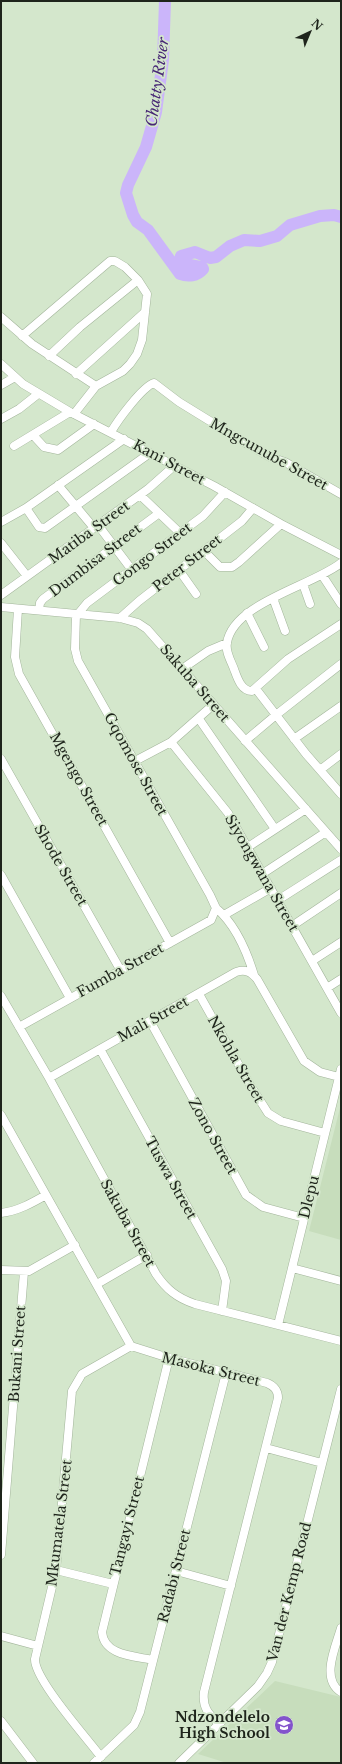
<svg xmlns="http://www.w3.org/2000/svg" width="342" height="1764" viewBox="0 0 342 1764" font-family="'Libre Baskerville',serif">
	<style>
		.built { fill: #c7ddbc }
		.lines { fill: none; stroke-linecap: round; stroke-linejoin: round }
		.river { stroke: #cbb5fa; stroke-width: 12 }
		.minor-casing { stroke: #a3b59b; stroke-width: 9 }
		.minor { stroke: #fff; stroke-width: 8 }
		.labels { text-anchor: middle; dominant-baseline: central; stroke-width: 3.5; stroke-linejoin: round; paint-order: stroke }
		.street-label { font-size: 14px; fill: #1e241b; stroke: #d4e7cc }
		.poi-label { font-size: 14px; font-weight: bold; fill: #1e241b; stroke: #d4e7cc; text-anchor: end }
		.water-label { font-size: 15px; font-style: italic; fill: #472675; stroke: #d4e7cc }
	</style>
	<rect width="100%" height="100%" fill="#d4e7cc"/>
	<path class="built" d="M341 1104V1240L309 1231Z
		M275 1681 341 1697V1763H227L198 1754Z"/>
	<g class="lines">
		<path class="river" d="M165 1 163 60 156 112 146 147 128 185 126 193 133 215 137 222 148 230 180 274C188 277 197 276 203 269L202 267C193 265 187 266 180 260L181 256 195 252 210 258 216 257 230 246 244 240 260 241 277 236 290 225 320 216 334 215 341 217"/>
		<defs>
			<path id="minor" d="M1 317 32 344 96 386
				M22 336 110 261H115L125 267 138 280 147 294 142 340 137 354 130 364 123 371 96 386 74 414
				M49 356 80 327 138 280
				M1 364 23 384 70 412 214 486 281 524 341 555
				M76 374 145 312
				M1 385 15 377
				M1 419 19 409 38 394
				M111 432C118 420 142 387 154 383L179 402 244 442 270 457 285 462 341 494
				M33 435 44 447 58 450 94 424
				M14 446 70 412
				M58 485 94 528
				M140 495 180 533
				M26 508 39 527 45 528 150 453
				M1 522 26 508 124 439
				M98 525 132 570
				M1 543 27 576
				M204 551 220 567H232L239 562 281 524
				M341 563C312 586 233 603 227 643 225 651 231 661 234 669 237 677 241 691 252 691L288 659 341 624
				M179 570 196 594
				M322 575 341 604
				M303 584 310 604
				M1 595 148 489 174 466
				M273 598 285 631
				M1 607 120 618 138 623 147 629 341 849
				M18 609 15 657 19 674 170 943
				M39 610 40 603 43 599 158 514
				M247 613 264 647
				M76 614 75 649 78 661 210 895 216 908
				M78 614 87 603 203 516 225 492
				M120 618 139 601 242 521 253 508
				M182 669 208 651 227 643
				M256 689 306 754 341 794
				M199 719 275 829
				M294 739 341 706
				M245 741 276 715 341 664
				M171 742 228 813 341 1013
				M1 759 121 971
				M135 761 171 742 213 705
				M320 770 341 754
				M248 847 306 809
				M262 874 326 832
				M1 875 70 998
				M278 900 341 860
				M216 908C235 924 247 952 254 975
				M224 915 271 888
				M292 926 341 893
				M312 961 341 942
				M327 988 341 979
				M199 994 250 1085 268 1113 281 1121 325 1133
				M1 996 49 1078 156 1274C166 1289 177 1298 195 1304L341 1341
				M150 1021 246 1195 263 1207 304 1218
				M19 1027 211 920 216 908
				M100 1049 222 1269 226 1281 222 1311
				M49 1078 236 972C246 969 251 972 257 979L304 1061 320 1072 339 1077
				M1 1115 131 1346 169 1358 267 1383C274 1386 278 1390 278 1398L204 1692C202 1708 209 1714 219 1724
				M1 1213C18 1211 32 1203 46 1195
				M292 1268 341 1281
				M1 1270 29 1271 75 1245
				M97 1284 147 1255
				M278 1325 341 1069
				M266 1448 322 1463
				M1 1555 24 1272
				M56 1570 113 1584
				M176 1571 231 1586
				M341 1628C336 1646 320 1679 341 1692
				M1 1636 38 1646
				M153 1660C135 1656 104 1656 102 1632L169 1358
				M1 1721 33 1763
				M101 1757C87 1738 34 1679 35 1659L56 1570 72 1391 82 1374 131 1346
				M94 1763 134 1725 140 1712 226 1373
				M179 1763 258 1686 267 1673 272 1662 341 1389"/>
		</defs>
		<use href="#minor" class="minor-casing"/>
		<use href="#minor" class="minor"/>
	</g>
	<defs>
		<symbol id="school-disc" viewBox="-11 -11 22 22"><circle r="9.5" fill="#8353cc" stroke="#d4e7cc"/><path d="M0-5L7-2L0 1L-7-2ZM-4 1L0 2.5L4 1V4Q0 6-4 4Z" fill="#fff"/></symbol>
	</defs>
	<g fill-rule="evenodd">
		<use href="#school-disc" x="273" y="1714" width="22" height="22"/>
	</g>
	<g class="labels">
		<g class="street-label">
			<text transform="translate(269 454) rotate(29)">Mngcunube Street</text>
			<text transform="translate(169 462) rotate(28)">Kani Street</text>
			<text transform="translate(89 532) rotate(-36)">Matiba Street</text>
			<text transform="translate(152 554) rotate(-37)">Gongo Street</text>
			<text transform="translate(95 560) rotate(-37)">Dumbisa Street</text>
			<text transform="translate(187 563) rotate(-38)">Peter Street</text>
			<text transform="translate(195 683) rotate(49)">Sakuba Street</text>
			<text transform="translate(136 764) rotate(61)">Gqomose Street</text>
			<text transform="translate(79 779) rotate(61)">Mgengo Street</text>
			<text transform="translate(61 865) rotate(60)">Shode Street</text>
			<text transform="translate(262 873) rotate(60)">Siyongwana Street</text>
			<text transform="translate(120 970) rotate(-29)">Fumba Street</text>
			<text transform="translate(153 1019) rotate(-29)">Mali Street</text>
			<text transform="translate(236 1059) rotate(60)">Nkohla Street</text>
			<text transform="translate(213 1136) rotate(61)">Zono Street</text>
			<text transform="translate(171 1178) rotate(61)">Tuswa Street</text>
			<text transform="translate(309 1197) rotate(-76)">Dlepu</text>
			<text transform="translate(128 1223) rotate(61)">Sakuba Street</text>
			<text transform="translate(17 1354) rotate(-86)">Bukani Street</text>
			<text transform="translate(211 1369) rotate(14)">Masoka Street</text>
			<text transform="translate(59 1523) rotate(-83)">Mkumatela Street</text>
			<text transform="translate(127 1526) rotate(-76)">Tangayi Street</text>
			<text transform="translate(174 1576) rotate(-76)">Radabi Street</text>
			<text transform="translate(289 1592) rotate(-76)">Van der Kemp Road</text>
		</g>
		<g class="poi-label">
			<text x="270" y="1717">Ndzondelelo<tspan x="270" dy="16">High School</tspan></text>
		</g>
		<g class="water-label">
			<text transform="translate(157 82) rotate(-82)">Chatty River</text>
		</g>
	</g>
	<rect width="342" height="1764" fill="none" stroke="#1e241b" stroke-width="4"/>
	<g transform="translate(310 32) rotate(44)" stroke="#d4e7cc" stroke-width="3" paint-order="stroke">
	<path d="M0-3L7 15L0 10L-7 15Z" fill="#1e241b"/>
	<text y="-6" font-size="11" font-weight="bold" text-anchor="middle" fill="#1e241b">N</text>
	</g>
</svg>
